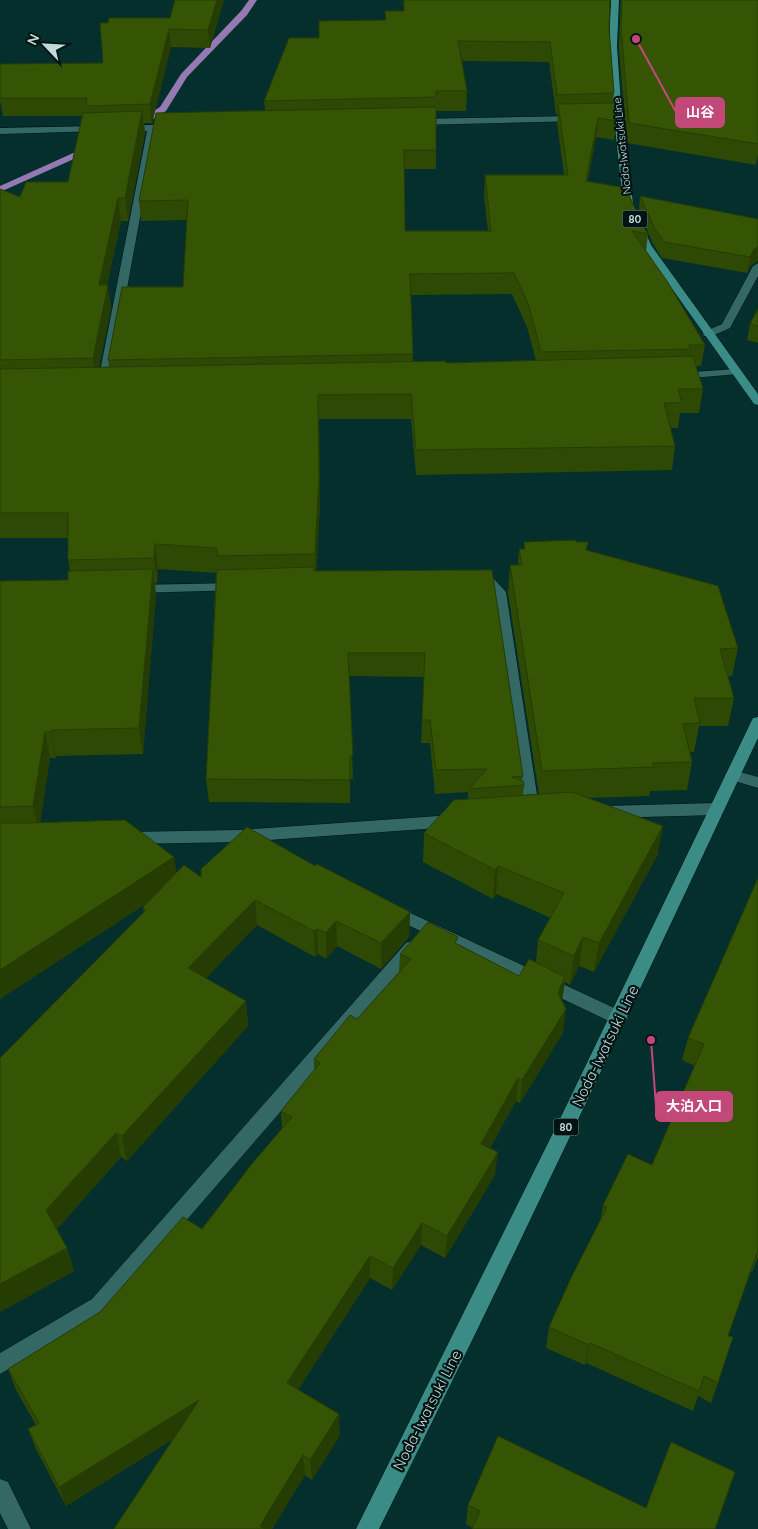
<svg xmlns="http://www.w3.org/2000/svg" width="758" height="1529" viewBox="0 0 758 1529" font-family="Quicksand,'Noto Sans JP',sans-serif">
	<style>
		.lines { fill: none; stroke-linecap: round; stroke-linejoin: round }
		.stream { fill: #9479b2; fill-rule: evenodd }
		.street-casing { stroke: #001514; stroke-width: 1 }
		.primary-casing { stroke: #001514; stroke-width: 1 }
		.street { fill: #346865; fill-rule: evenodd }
		.primary { fill: #3b8b87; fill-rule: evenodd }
		.wall { fill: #2e4903; fill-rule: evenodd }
		.shaded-wall { fill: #253c03 }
		.building { fill: #355504; stroke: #253c03 }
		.labels { text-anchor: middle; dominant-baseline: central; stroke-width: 4.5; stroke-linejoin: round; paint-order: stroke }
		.far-street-label { font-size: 11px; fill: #c0dad8; stroke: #011413 }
		.shield { fill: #011413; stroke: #879f9d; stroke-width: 1 }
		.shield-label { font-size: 11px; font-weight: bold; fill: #c0dad8 }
		.near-street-label { font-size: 15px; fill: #c0dad8; stroke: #011413 }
		.leader { fill: none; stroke: #c2487a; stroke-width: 2 }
		.callout-dot { fill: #c2487a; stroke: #011413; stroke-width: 2 }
		.callout { fill: #c2487a; stroke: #c2487a; stroke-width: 2 }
		.callout-label { font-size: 14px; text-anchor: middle; font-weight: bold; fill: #fff }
	</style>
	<rect width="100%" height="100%" fill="#042f2d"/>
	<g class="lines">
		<path class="stream" d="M249 0H257L247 15 187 77 166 111 148 122H142V118L160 107 181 74 241 11Z
			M91 145 95 148 94 150 0 192V186Z"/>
		<defs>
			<path id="street" d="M576 116 579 117V121L416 125 411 122 416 119Z
				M173 124 178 127 176 129 156 130 109 387 107 389H99L97 387 147 131 124 132 119 129 124 126Z
				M98 126 101 127V131L0 134V128Z
				M758 263V276L730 328 712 336H704L703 334 704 332 722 324 753 266Z
				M735 369 741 372 739 374 679 379 673 376 679 373Z
				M476 577 494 579 506 592 540 814 537 818 532 820 527 818 524 814 492 592 485 585 471 584 469 581 471 578Z
				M236 583 241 584 243 587 241 590 136 593 129 589 136 585Z
				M733 770 758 777V788L728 779 725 775 728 771Z
				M716 803 721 805 724 809 721 813 716 815 605 818 600 816 597 812 600 808 605 806Z
				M453 815 458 817 461 821 458 825 453 827 240 842 129 844 123 842 121 838 123 834 129 832 240 830Z
				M391 904 625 1013 628 1018 625 1023 619 1025 613 1023 385 914 383 910 385 906Z
				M412 941 418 943 420 948 418 953 106 1313 0 1374V1353L92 1299 406 943Z
				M0 1479 8 1482 31 1529H8L0 1513Z"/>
			<path id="primary" d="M611 0H619L617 47 622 118 633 203 651 245 758 394V405L754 404 641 245 623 203 614 118 609 47Z
				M758 717V738C634 1002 510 1267 379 1529H356L559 1121 751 722 753 718Z"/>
		</defs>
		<use href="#street" class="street-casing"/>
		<use href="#primary" class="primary-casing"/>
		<use href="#street" class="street"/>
		<use href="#primary" class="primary"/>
	</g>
	<path class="wall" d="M175 0H224L210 48 171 47 152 123H144L145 133 128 221H121L107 285 111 308 99 367H109L108 360 183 287 187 220 141 221 139 201 265 110 264 101 319 38 385 20V11H404L403 0H610L609 28 614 93 613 103 617 121 614 140 596 137 588 181 642 225 648 234 646 251 705 345 701 366H696L703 389 699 413H680L678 428H670L675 446 672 470 416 475 411 419H319L320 504 316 571 492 570 523 776 522 780 524 785 523 795 539 794 508 593 510 565H518L519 549H524V542H576L587 550 738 648 732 676H728L734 698 728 726H699L694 752H690L692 762 687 790 650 791 649 796 586 798 658 854 594 972 579 966 570 985 565 982 562 1001 563 1033 520 1103 516 1101 490 1148 495 1175 445 1258 421 1245 392 1290 370 1278 298 1390 340 1435 312 1480 305 1475 272 1529H114L173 1439 66 1506 36 1449 28 1429 36 1425 16 1390 8 1369 100 1312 202 1229 282 1128 281 1111 314 1070V1059L357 1019 399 972 400 954 458 944 519 976 536 962 538 940 551 918 496 894 493 899 423 862 424 833 468 799V792L435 794 430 743H421L424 677 349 676 353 779H350V803L209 802 206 779 216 573 158 569 157 583H155L156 595 143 754 56 756V758H50L40 823 174 857 176 872 201 877 315 866 410 912 409 937 381 969 337 946 326 959 318 954 315 957 257 925 206 978 246 1001 248 1026 127 1161 121 1157 57 1229 67 1248 74 1271 0 1312 144 913 143 907 144 905 0 999V581L68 580 70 571 68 560V538H0V189L20 197 68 182 82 116H3L0 100V64L103 63 108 23 170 18ZM462 61 549 62 556 114H558L557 123 564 175H485L484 195 488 231H405L404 169H436V111H466L467 91ZM512 294 527 327 536 361 446 363 413 362 411 295Z
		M621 0H758V154L756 165 627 143 619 47Z
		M640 196 758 219V261L751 265 747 273 662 258 653 244 639 211Z
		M758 309V343L747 340 750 324Z
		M758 878V1257L752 1272 751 1271 728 1336 718 1383 711 1403 698 1396 693 1411 586 1363 585 1365 546 1348 549 1327 600 1222 603 1205 652 1165 695 1066 682 1060 688 1038Z
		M468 1505 646 1508 715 1529 473 1528 466 1524Z"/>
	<path class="shaded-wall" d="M217 0H224L210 48 208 30Z
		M169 29 171 47 152 123 150 104Z
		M142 111 145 133 128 221 125 198Z
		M598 118 596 137 584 201 586 181Z
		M118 198 121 221 102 308 99 285Z
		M758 247V261L751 265 747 273 750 257 754 249Z
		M108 285 111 308 96 382 93 358Z
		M319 419 320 504 316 579 315 554Z
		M155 544 158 569 157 583 154 558Z
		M153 569 156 595 143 754 139 728Z
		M51 730 56 756V758L51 732Z
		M45 732 50 758 39 832 33 806Z
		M663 826 658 854 594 972 599 943Z
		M174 857 178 883 0 999V970Z
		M498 866 496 894 493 899 495 870Z
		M255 900 257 925 192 993 188 968Z
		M410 912 409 937 381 969V943Z
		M336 921 337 946 326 959V933Z
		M317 929 318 954 315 957 314 931Z
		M583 937 579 966 570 985 574 956Z
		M565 977 562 1001 558 993Z
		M246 1001 248 1026 127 1161 122 1136Z
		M566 1009 563 1033 520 1103 522 1080Z
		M518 1078 516 1101 479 1167 481 1144Z
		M116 1133 121 1157 53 1233 46 1210Z
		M498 1152 495 1175 445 1258 447 1236Z
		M422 1223 421 1245 392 1290 393 1268Z
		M67 1248 74 1271 0 1312V1284Z
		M370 1256V1278L289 1404 287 1383Z
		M590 1343 586 1363 585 1365 589 1345Z
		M199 1400 203 1421 66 1506 59 1487Z
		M339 1414 340 1435 312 1480 310 1460Z
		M303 1455 305 1475 272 1529H260V1526Z"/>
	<path class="building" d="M175 0H217L208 30 169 29 150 104 86 106 87 98H0V64L103 63 100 23H108L109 18H170Z
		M404 0H610L609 28 614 93 557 95 550 42 458 41 467 91H436V97L264 101 289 38H319V21L386 20 385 11H404Z
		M622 0H758V144L629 123 621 28Z
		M615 103 617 121 598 118 586 181 626 188 642 225 648 234 632 231 667 281 705 345H689L690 349 541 352 529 306 514 273 410 274 413 354 108 360 122 287H183L188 200 139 201 156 113 436 107V150H404L405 231H491L485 175H568L558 104Z
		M142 111 125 198H118L99 285H108L93 358 0 360V189L20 197 26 182H68L83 113Z
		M640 196 758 219V247L754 249 750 257 664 242 655 229Z
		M758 309V326L750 324Z
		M693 356 703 389H678L682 403H664L675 446 416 450 411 394 318 395 319 480 315 554 217 556V548L155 544 154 558 68 560V513H0V369L446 361V363Z
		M576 540V542H588L586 550 718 586 738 648 720 649 734 698H694L700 723 683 724 692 762 653 763 654 767 542 771 510 565H522L519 549H525L524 542Z
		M314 567V571L492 570 523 776 512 777 523 781 524 785 469 789 487 769 436 770 430 720H422L425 653H348L353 756H350V780L206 779 217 570Z
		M153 569 139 728 51 730V732H45L33 806 0 807V581L68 580V571Z
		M572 792 663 826 599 943 583 937 574 956 538 940 564 893 498 866 495 870 424 833 454 800Z
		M125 820 174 857 0 970V823H30Z
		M247 827 315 866 317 864 410 912 381 943 336 921 326 933 317 929 314 931 255 900 188 968 246 1001 122 1136 116 1133 46 1210 67 1248 0 1284V1058L146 910 143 907 184 865 201 877V869Z
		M758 878V1250L728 1336 733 1337 718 1383 704 1376 699 1391 590 1343 589 1345 549 1327 571 1278 607 1207 603 1205 628 1154 652 1165 704 1044 688 1038Z
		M428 922 458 937 455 943 519 976 529 959 565 977 558 993 566 1009 522 1080 518 1078 481 1144 498 1152 447 1236 422 1223 393 1268 370 1256 287 1383 339 1414 310 1460 303 1455 260 1526 265 1529H114L199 1400 59 1487 28 1429 39 1423 8 1369 100 1312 183 1217 202 1229 251 1165 292 1117 281 1111 320 1063 314 1059 350 1015 357 1019 411 959 400 954Z
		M498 1436 646 1508 671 1442 735 1472 715 1529H472L480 1511 468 1505Z"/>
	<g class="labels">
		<g class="far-street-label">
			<text transform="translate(622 146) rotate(-96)">Noda-Iwatsuki Line</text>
		</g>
		<g class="shield">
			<rect x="622.5" y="210.5" width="25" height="17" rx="4"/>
			<rect x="553.5" y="1118.5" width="25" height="17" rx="4"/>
		</g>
		<g class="shield-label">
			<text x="635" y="219">80</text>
			<text x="566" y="1127">80</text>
		</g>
		<g class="near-street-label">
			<text transform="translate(605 1046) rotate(-64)">Noda-Iwatsuki Line</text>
			<text transform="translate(427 1410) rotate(-63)">Noda-Iwatsuki Line</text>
		</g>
	</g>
	<path class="leader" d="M636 39L676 112M651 1040L656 1106"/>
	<g class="callout-dot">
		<circle cx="636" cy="39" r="5"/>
		<circle cx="651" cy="1040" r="5"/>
	</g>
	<g class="callout">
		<rect x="676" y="98" width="48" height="29" rx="5"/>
		<rect x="656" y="1092" width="76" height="29" rx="5"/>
	</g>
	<g class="callout-label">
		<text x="700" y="117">山谷</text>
		<text x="694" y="1111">大泊入口</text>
	</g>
	<g transform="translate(45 45) rotate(295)" stroke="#011413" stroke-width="4" paint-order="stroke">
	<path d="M0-4L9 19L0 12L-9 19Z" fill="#c0dad8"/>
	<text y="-8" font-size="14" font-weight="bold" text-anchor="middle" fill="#c0dad8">N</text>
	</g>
</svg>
